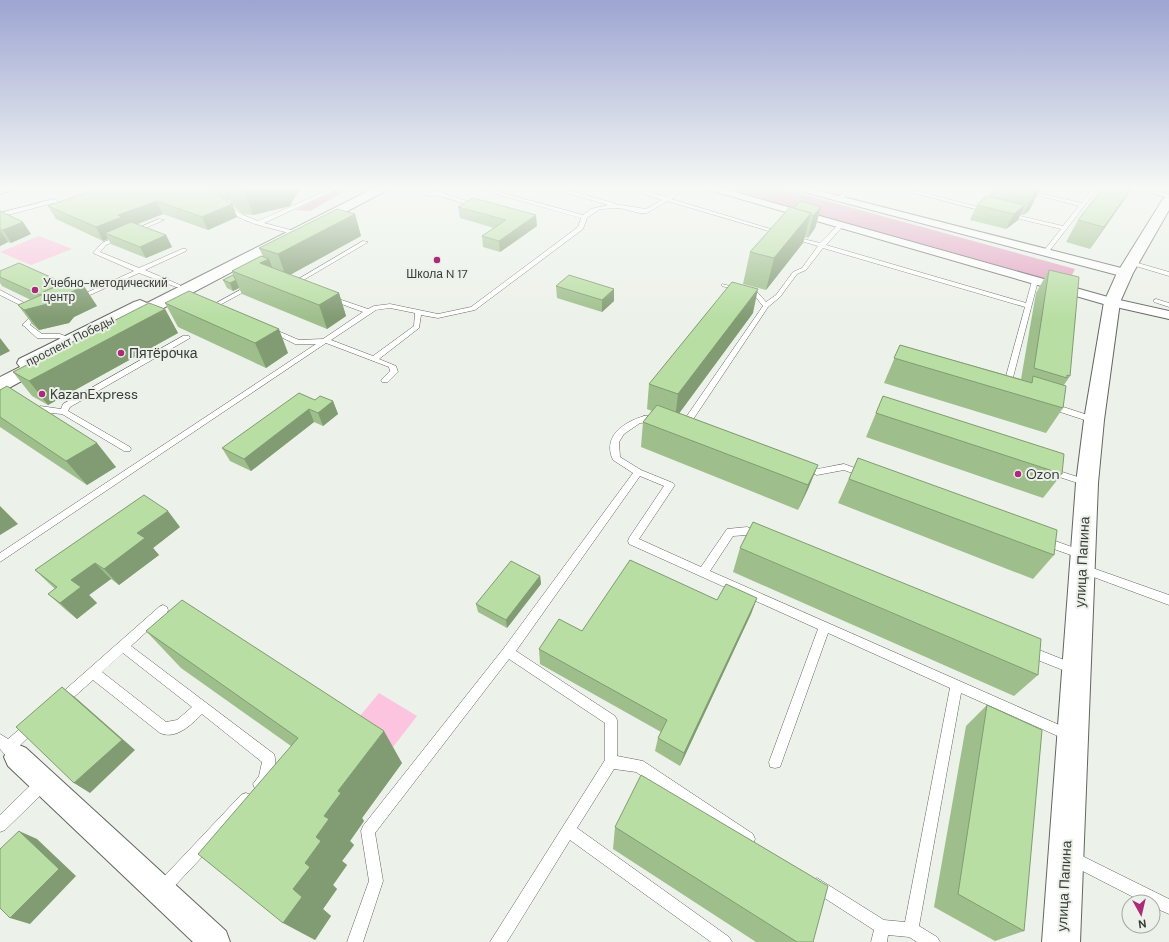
<svg xmlns="http://www.w3.org/2000/svg" width="1169" height="942" viewBox="0 0 1169 942" font-family="'DM Sans',sans-serif">
	<style>
		.green { fill: #fcc4df }
		.forest { fill: #e4a2c3 }
		.lines { fill: none; stroke-linecap: round; stroke-linejoin: round }
		.lane-casing { stroke: #62665f; stroke-width: 1 }
		.street-casing { stroke: #62665f; stroke-width: 2 }
		.secondary-casing { stroke: #62665f; stroke-width: 2 }
		.lane { fill: #fff; fill-rule: evenodd }
		.street { fill: #fff; fill-rule: evenodd }
		.secondary { fill: #fff; fill-rule: evenodd }
		.wall { fill: #9ebf8c }
		.shaded-wall { fill: #819b72 }
		.building { fill: #b8dea3; stroke: #819b72 }
		.poi-dot { fill: #ab2b78; stroke: #ecf1e9; stroke-width: 1.5 }
		.labels { text-anchor: middle; dominant-baseline: central; stroke-width: 4; stroke-linejoin: round; paint-order: stroke }
		.far-poi-label { font-size: 12px; fill: #393b38; stroke: #ecf1e9 }
		.far-street-label { font-size: 12px; fill: #393b38; stroke: #ecf1e9 }
		.poi-label { font-size: 14px; fill: #393b38; stroke: #ecf1e9; text-anchor: start }
		.street-label { font-size: 14px; fill: #393b38; stroke: #ecf1e9 }
	</style>
	<rect width="100%" height="100%" fill="#ecf1e9"/>
	<path class="green" d="M39 236 72 249 31 265 0 252Z
		M379 693 417 716 393 747 355 722Z"/>
	<path class="forest" d="M721 187H776L1075 269 1067 285Z
		M337 189 344 192 310 211 296 210Z"/>
	<g class="lines">
		<defs>
			<path id="lane" d="M335 187H342L264 223 291 230V232L289 233C267 227 241 223 224 207L229 206 243 215 258 221Z
				M406 187H414L431 193 450 187H459L442 193 473 203 470 205 436 195 429 196Z
				M472 187H481L583 215 591 209 608 205 546 187H556L614 203V204L646 209 662 200 623 187H632L666 197 680 187H686L671 199 784 233 779 234 667 201 647 213H639L620 208 600 209 587 218 583 229 475 310 438 318 421 315 419 328 379 359 396 366 398 372 388 382H382L381 380 390 371 389 367 326 343 0 562V553L316 344H295L267 330V328H271L299 340 323 339 363 312 328 299 327 298 330 296 368 309 374 306 390 304 438 314 471 307 578 227 581 218ZM390 308 415 313 414 326 373 356 331 340 376 310Z
				M849 187H854L840 201H836V199Z
				M891 187H901L990 210 987 212Z
				M1094 187H1099L1047 254 1042 253 1061 229 1004 215 1007 213 1063 226 1079 206 1033 194V192L1082 203Z
				M1131 187H1141L1169 194V198Z
				M54 199 71 209 66 210 53 203 0 217V213Z
				M159 219 164 220 136 232 131 231Z
				M838 225 843 226 826 245 1026 303 1032 281 1037 280 1038 281 1010 389H1004L1003 387 1025 307 823 248 806 270 797 274 780 297 768 307 690 424 693 426 692 428 682 427 681 425 682 423 763 306 754 295 722 286V284L758 293 766 302 776 295 793 272 802 268 818 246 791 238V236L820 243Z
				M118 236 123 237 106 245 100 252 139 268 182 249H186V251L145 270 180 285V287H176L139 273 81 299H77V297L134 271 93 253 102 243Z
				M363 241 368 242 295 285 290 284Z
				M1131 261 1169 272V276L1129 264 1128 263Z
				M251 284 253 285V287L216 307H212L211 306Z
				M0 290 34 308 35 309 34 310H30L0 295Z
				M1156 299 1169 303V307L1154 302V300Z
				M40 313 43 315 42 316 32 321 30 325 42 334H60L73 339V343H67L59 338H37L24 326 22 325 28 319Z
				M183 336H189L190 338 70 407 68 411 130 447 131 449 130 451H124L62 414 40 412 36 409 40 406 61 409 63 404Z
				M1051 403 1097 418 1098 420 1094 423 1048 408 1047 406 1048 404Z
				M644 416H656L660 419 656 422 640 423 624 434 619 442 620 457 641 470 673 483 675 485 639 539 701 567 727 529 747 527 763 533 765 536 763 539 760 540 747 535 733 536 710 571 1073 731 1075 735 1073 739 1069 741 961 693 919 926 937 937 940 942H917L909 937 888 935 887 942H871L874 930 812 890 810 885 812 880 817 878 884 920 905 922 950 688 828 633 780 767 775 768 770 767 769 762 818 629 629 544 628 541 629 538 664 486 640 476 516 651 615 716 617 720V756L643 761 753 834 755 839 753 844 748 846 743 844 636 772 614 769 577 828 729 937 732 942H711L570 840 507 942H490L605 760V723L509 659 375 833 383 881 363 942H347L369 881 361 831 363 826 504 648 633 473 613 460C602 436 624 422 644 416Z
				M844 464 866 472 868 474 863 477 844 470 817 475 802 470 801 468 805 465 817 469Z
				M1050 468 1090 481 1092 483 1087 486 1047 473 1046 471 1047 469Z
				M1044 537 1086 552 1087 555 1086 558 1082 559 1040 544 1039 541 1040 538Z
				M1084 565 1169 595V605L1080 572 1079 569 1080 566Z
				M163 605 167 607 168 610 167 613 131 646 274 754C278 766 272 786 260 791L255 789 253 784 259 776 262 762 202 714C191 725 176 740 160 733L93 680 65 705 61 707 57 705 55 701 57 697 159 607ZM123 653 192 707 177 720 166 722 102 672Z
				M1029 646 1077 665 1079 669 1077 673 1073 674 1025 655 1023 651 1025 647Z
				M32 720 36 722 38 726 36 730 17 748 18 752 17 757 12 758 7 757 0 749V734L8 739 28 722Z
				M43 776 48 778 50 783 48 788 5 830 0 832V815L38 778Z
				M246 793 251 795 253 800 251 805 168 893 163 895 158 893 156 888 158 883 241 795Z
				M1072 851 1169 899V914L1153 907V902H1143L1067 863 1065 858 1067 853Z"/>
			<path id="street" d="M17 187 16 189 0 194V188Z
				M699 187H717L1115 299 1169 311V319L1107 305Z
				M785 187H804L1129 270 1131 273 1125 277Z
				M17 744 26 748 226 931 230 942H193L8 766 4 757 8 748Z"/>
			<path id="secondary" d="M376 187H393L135 323 129 324 122 321 50 358 52 362 49 366 7 389 0 391V377L20 367 17 363 19 359 134 302 140 300 147 303Z
				M1169 195V210L1133 273 1120 302 1104 420 1098 483 1080 942H1042L1076 483 1084 420 1104 302 1117 273 1163 199Z"/>
		</defs>
		<use href="#lane" class="lane-casing"/>
		<use href="#street" class="street-casing"/>
		<use href="#secondary" class="secondary-casing"/>
		<use href="#lane" class="lane"/>
		<use href="#street" class="street"/>
		<use href="#secondary" class="secondary"/>
	</g>
	<path class="wall" d="M107 187H300V188L290 206 253 215 243 214 233 206 230 200H229L223 199 232 204 237 217 208 230 163 214 137 224 166 235 172 247 146 258 111 244 108 239 103 241 56 219 48 206 96 191Z
		M993 187H1041L1029 211 1023 215 1020 214 1018 220 1006 229 970 220 977 205 989 197Z
		M1104 187H1133L1090 249 1066 242 1078 220Z
		M458 207 537 226 500 252 483 247 482 236 494 228 460 218Z
		M821 207 815 228 808 238 805 237 803 243 766 290 743 284 750 252 794 208Z
		M0 211 31 234 11 243 8 242 0 246Z
		M355 214 361 236 290 275 339 293 346 316 327 329 242 294 239 288 233 291 227 288 223 280 233 275 232 271 263 256 259 248Z
		M1049 270 1070 376 1064 385 1063 408 1046 433 884 383 900 345 1021 379 1036 293Z
		M0 271 64 283 76 280 97 306 74 317 69 323 39 330 33 325 18 305 31 300 2 286 0 283Z
		M556 286 614 301 602 312 557 298Z
		M165 303 288 353 266 368 178 327Z
		M165 309 178 333 48 405 32 396 13 372Z
		M753 313 679 413 818 465 808 489 798 510 641 447 643 422 652 411 647 409 649 384Z
		M0 390 116 467 87 485 0 427Z
		M883 396 1062 474 1043 498 866 437Z
		M315 400 333 401 338 414 323 426 314 422 251 471 230 461 222 448Z
		M858 458 1054 555 1033 579 838 503Z
		M180 527 153 548 159 555 119 585 111 579 89 595 97 603 77 619 66 610 48 594 55 589 35 570Z
		M740 548 1038 675 1014 696 733 572Z
		M540 576 541 584 507 628 478 612 476 604Z
		M757 598 751 614 680 766 655 751 658 738 661 732 540 664 539 649 582 631 717 600Z
		M146 631 402 763 362 818 364 821 350 841 354 845 342 861 347 865 333 885 337 889 323 909 331 916 315 940 291 746 181 668Z
		M987 705 1024 931 995 941 934 907 966 726Z
		M615 827 813 942H756L613 849Z"/>
	<path class="shaded-wall" d="M224 187H225L230 200H229Z
		M243 187H300V188L290 206 253 215Z
		M1037 187H1041L1029 211 1023 215Z
		M1132 187H1133L1090 249 1104 227Z
		M218 192 223 205 232 204 237 217 208 230 202 217 218 195Z
		M157 201 163 214 128 228 105 233 108 239 103 241 96 227 118 215Z
		M1025 205 1018 220 1006 229 1014 214Z
		M821 207 815 228 808 238 813 216Z
		M811 213 803 243 766 290 774 258Z
		M355 214 361 236 286 277 278 254Z
		M536 215 537 226 500 252 499 241Z
		M23 222 31 234 11 243 3 230Z
		M0 230 8 242 0 246Z
		M166 235 172 247 146 258 140 247Z
		M269 259 278 282 269 286 260 263Z
		M76 280 81 288 84 286 97 306 74 317 69 323 39 330 24 310 51 303 46 293 74 282Z
		M236 280 239 288 233 291 230 283Z
		M614 289V301L602 312V300Z
		M758 289 753 313 675 419 678 394Z
		M339 293 346 316 327 329 319 305Z
		M165 309 178 333 48 405 29 381Z
		M279 329 288 353 266 368 255 343Z
		M0 338 10 351 0 356Z
		M333 401 338 414 323 426 318 413Z
		M309 409 314 422 251 471 244 459Z
		M97 443 116 467 87 485 66 461Z
		M818 465 808 489 798 510 808 485Z
		M0 506 18 524 0 535Z
		M168 511 180 527 153 548 159 555 119 585 104 569 137 533Z
		M95 563 111 579 89 595 97 603 77 619 60 603 71 580Z
		M540 576 541 584 507 628 506 620Z
		M757 598 751 614 680 766 684 753Z
		M62 687 76 698 135 750 90 793 74 783Z
		M384 731 402 763 362 818 364 821 350 841 354 845 342 861 347 865 333 885 337 889 323 909 331 916 315 940 283 923 293 889 305 863 324 816 338 791Z
		M19 831 37 839 76 876 30 924 10 918Z"/>
	<path class="building" d="M107 187H205L218 192V195L232 204 202 217 157 201 118 215 122 217 96 227 48 206 93 190 96 191Z
		M1104 187H1132L1104 227 1078 220Z
		M986 196 1025 205 1014 214 977 205Z
		M473 198 536 215 499 241 482 236 506 220 458 207Z
		M800 201 821 207 813 216 811 215V213L794 208Z
		M790 207 811 213 774 258 750 252Z
		M337 209 355 214 278 254 259 248Z
		M0 211 23 222 3 230H0Z
		M131 222 166 235 140 247 105 233Z
		M261 256 269 259 260 263 339 293 319 305 232 271Z
		M19 263 64 283 43 292 44 293 40 295 0 277V271Z
		M1049 270 1079 277 1070 376 1067 375V378L1034 368Z
		M233 275 236 280 230 283 223 280Z
		M569 275 614 289 602 300 556 286Z
		M70 280H76L74 282 84 286 61 297 55 302 24 310 18 305 46 293 43 292Z
		M732 282 758 289 678 394 649 384Z
		M189 291 279 329 255 343 165 303Z
		M149 303 165 309 29 381 13 372Z
		M900 345 1032 383 1033 376 1066 386 1063 408 894 358Z
		M7 386 97 443 66 461 0 417V390Z
		M299 393 315 400 320 396 333 401 318 413 309 409 244 459 222 448Z
		M883 396 1064 454 1062 474 876 413Z
		M657 405 818 465 808 485 643 422Z
		M858 458 1057 530 1054 555 849 479Z
		M144 495 168 511 137 533 145 538 104 569 95 563 71 580 81 587 60 603 48 594 57 587 35 570Z
		M753 522 1041 639 1038 675 740 548Z
		M630 560 717 600 726 584 757 598 684 753 658 738 667 720 539 649 559 619 582 631Z
		M511 561 540 576 506 620 476 604Z
		M182 600 384 731 338 791 341 793 324 816 329 819 316 837 321 841 305 863 310 867 293 889 302 897 283 923 198 854 298 738 146 631Z
		M62 687 122 740 74 783 16 727Z
		M987 705 1042 730 1024 931 958 894Z
		M641 775 828 886 813 942H797L615 827Z
		M19 831 59 869 10 918 0 908V849Z"/>
	<linearGradient id="sky" x2="0" y2="1"><stop stop-color="#9da5d1"/><stop offset="0.59" stop-color="#f6f9f5"/><stop offset="1" stop-color="#f6f9f5" stop-opacity="0"/></linearGradient>
	<rect width="1169" height="319" fill="url(#sky)"/>
	<g class="poi-dot">
		<circle cx="437" cy="260" r="4"/>
		<circle cx="35" cy="290" r="4"/>
		<circle cx="121" cy="353" r="4"/>
		<circle cx="42" cy="394" r="4"/>
		<circle cx="1018" cy="474" r="4"/>
	</g>
	<g class="labels">
		<g class="far-poi-label">
			<text x="437" y="274">Школа N 17</text>
			<text x="43" y="283" text-anchor="start">Учебно-методический<tspan x="43" dy="14">центр</tspan></text>
		</g>
		<g class="far-street-label">
			<text transform="translate(70 341) rotate(-27)">проспект Победы</text>
		</g>
		<g class="poi-label">
			<text x="129" y="353">Пятёрочка</text>
			<text x="50" y="394">KazanExpress</text>
			<text x="1026" y="474">Ozon</text>
		</g>
		<g class="street-label">
			<text transform="translate(1082 562) rotate(-87)">улица Папина</text>
			<text transform="translate(1064 886) rotate(-87)">улица Папина</text>
		</g>
	</g>
	<g transform="translate(1141 914) rotate(172)"><circle r="19" fill="#ecf1e9" stroke="#a4a8a2"/>
	<path d="M0-3L7 15L0 10L-7 15Z" fill="#ab2b78"/>
	<text y="-6" font-size="11" font-weight="bold" text-anchor="middle" fill="#393b38">N</text>
	</g>
</svg>
